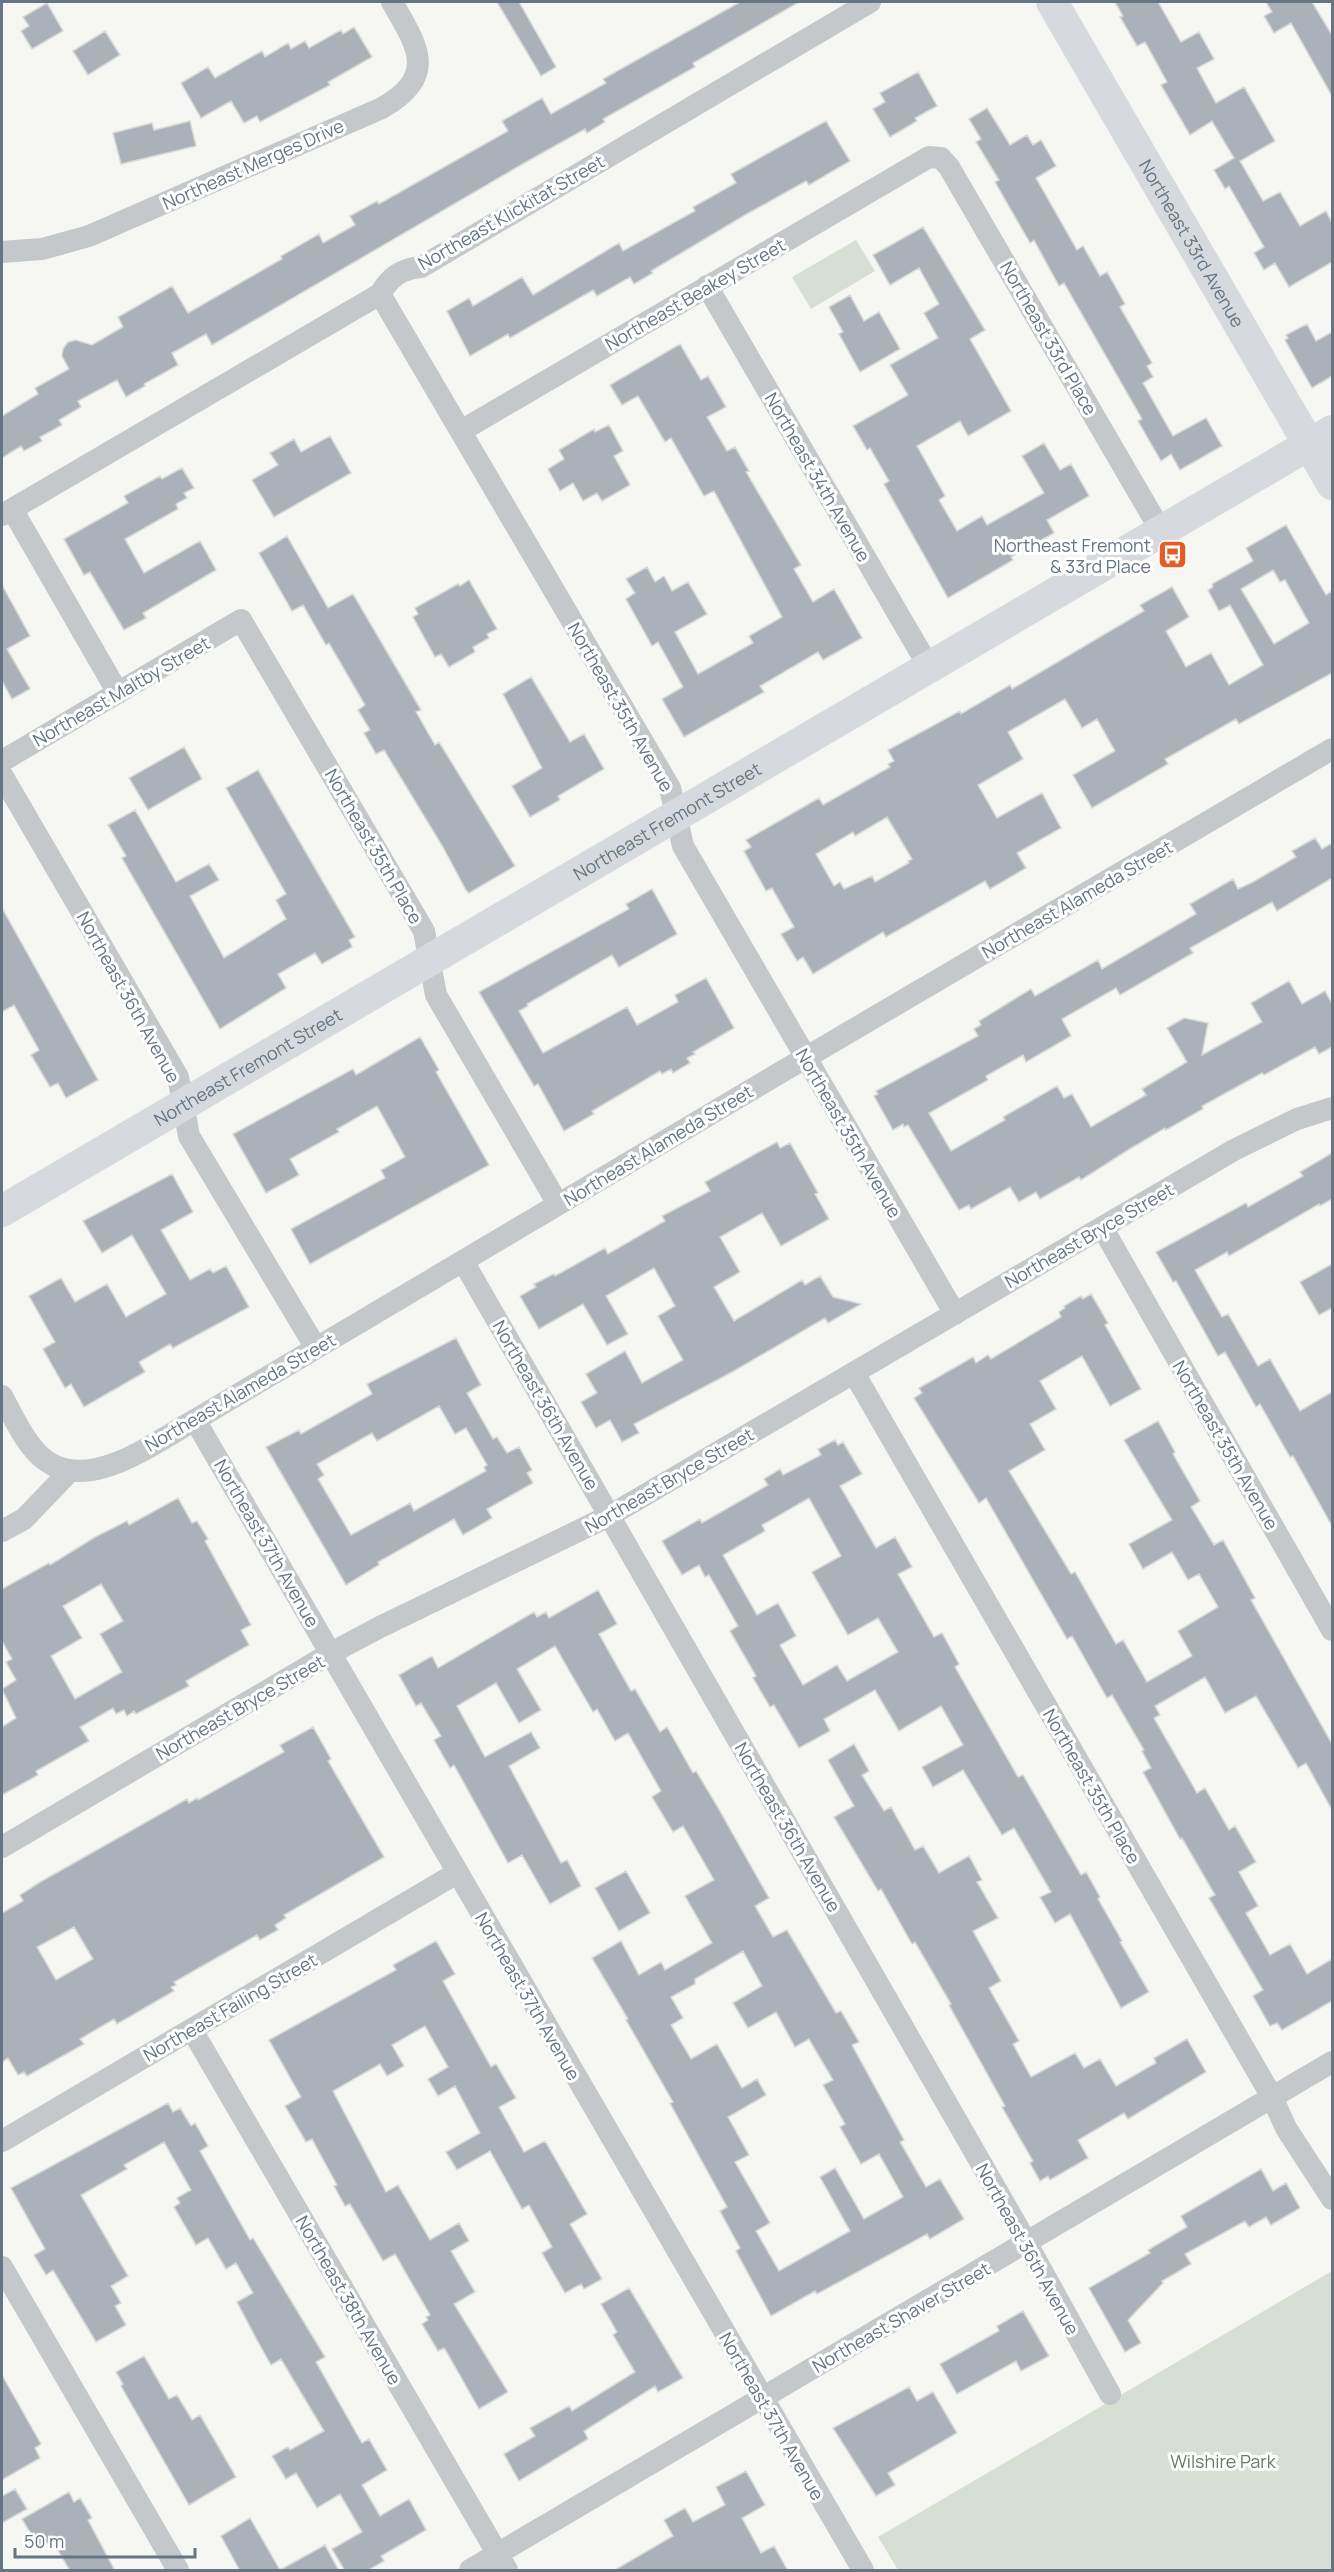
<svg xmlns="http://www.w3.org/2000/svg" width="1334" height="2572" viewBox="0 0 1334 2572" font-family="Manrope,sans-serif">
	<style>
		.green { fill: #d7ded4 }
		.building { fill: #aab1b8; stroke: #d8d8d6; stroke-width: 1.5; fill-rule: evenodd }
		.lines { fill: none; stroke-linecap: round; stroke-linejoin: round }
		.street { stroke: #c4c8cb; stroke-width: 22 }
		.secondary { stroke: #d6dade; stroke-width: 32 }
		.labels { text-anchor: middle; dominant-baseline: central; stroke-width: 6; stroke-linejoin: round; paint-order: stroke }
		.street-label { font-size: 18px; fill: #657584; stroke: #fff }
		.poi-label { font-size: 18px; fill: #657584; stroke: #fff; text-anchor: end }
		.park-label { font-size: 18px; fill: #687c64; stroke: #fff }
	</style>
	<rect width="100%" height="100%" fill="#f6f7f3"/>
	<path class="green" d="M856 240 875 271 811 309 792 277Z
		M1332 2271V2570H898L878 2537Z"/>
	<path class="building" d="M497 2H519L556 67 541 76Z
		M740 2H799L693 63 695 67 603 119 605 122 587 133 585 129 526 162 212 345 206 334 172 353 178 365 144 384 145 386 126 397 117 380 78 401 81 407 59 420 62 425 40 437 42 441 24 451 21 446 2 458V416L38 394 35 388 69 369 62 356 63 349 68 342 76 340 92 345 123 327 118 317 172 286 188 313 282 259 281 256 319 234 323 243 355 225 350 216 377 201 379 204 508 131 502 121 542 98 551 114 606 83 603 79Z
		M1115 2H1158L1181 42 1199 32 1214 59 1197 68 1216 103 1244 87 1275 141 1240 161 1263 201 1280 192 1300 226 1326 211 1332 223V262L1289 287 1275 263 1264 270 1254 253 1264 247 1229 186 1225 189 1214 170 1234 158 1212 121 1190 135 1161 85 1167 82 1145 42 1137 46 1120 17 1123 16Z
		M1266 2H1312L1332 35V96L1291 23 1274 33 1264 16 1272 12Z
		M47 3 63 31 32 49 21 31 29 26 23 17Z
		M354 27 372 57 328 82 330 85 260 122 257 116 244 123 231 101 201 118 181 83 208 67 215 78 262 51 265 57 288 43 291 49 305 41 309 48 341 30 343 34Z
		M105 31 120 55 88 75 73 51Z
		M918 72 937 106 915 118 917 121 890 137 873 109 885 102 880 93Z
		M987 108 1010 145 1027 135 1033 145 1041 140 1056 166 1036 178 1077 250 1083 246 1100 276 1107 272 1125 304 1120 307 1152 363 1147 366 1153 377 1143 383 1173 436 1206 418 1222 446 1180 470 1171 454 1161 461 1138 421 1142 419 1064 283 1059 286 1034 240 1030 243 995 182 999 180 976 142 981 139 969 119Z
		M190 121 196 146 121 164 113 133 152 123 154 130Z
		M826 121 850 161 809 185 806 181 745 215 651 271 653 273 634 284 630 277 597 296 593 290 510 338 508 334 470 356 447 311 469 298 473 306 522 277 533 295 619 243 623 251 695 211 693 207 736 183 731 174Z
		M923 227 985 330 970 339 1011 411 968 436 960 421 917 446 945 496 939 500 957 531 982 516 987 525 1044 493 1022 456 1044 443 1060 470 1071 464 1089 496 1047 520 1054 533 1011 557 1013 560 948 598 884 484 889 481 870 448 867 450 853 426 908 395 890 365 938 338 924 313 939 304 919 268 890 285 873 255Z
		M850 295 864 321 879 312 900 349 860 372 839 334 843 332 829 307Z
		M1307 324 1316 341 1332 332V376L1312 388 1285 340 1288 338 1286 335Z
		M680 344 701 380 708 376 726 407 707 417 727 451 735 447 749 471 746 472 801 565 794 569 813 602 834 589 862 638 823 660 818 652 760 686 764 692 684 737 662 699 683 687 658 642 652 646 626 599 635 593 626 579 647 567 655 582 664 576 672 591 688 582 707 614 675 632 698 674 753 643 749 636 782 617 714 491 704 496 671 438 665 442 638 396 622 405 610 385Z
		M609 425 623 451 614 456 630 485 602 501 597 493 583 501 573 483 560 491 548 469 564 459 559 450 594 429 595 432Z
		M330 436 351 473 274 517 252 480 278 465 270 453 294 439 301 452Z
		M182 468 194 488 184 493 187 498 176 504 178 509 125 539 144 573 200 541 216 570 143 613 146 618 124 630 90 572 84 575 64 539 128 503 124 496 160 476 162 479Z
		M1286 525 1326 595 1332 591V673L1239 724 1236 719 1165 759 1168 764 1092 808 1073 775 1115 751 1097 719 1082 728 1065 699 1008 732 1023 759 978 785 997 818 1042 793 1061 828 1017 853 1026 868 990 889 985 881 886 937 883 932 813 974 803 957 797 961 781 934 794 927 772 888 766 891 744 851 751 847 746 840 819 798 823 805 890 767 888 764 894 761 888 750 960 711 961 714 1010 685 1012 689 1144 611 1140 605 1172 587 1189 617 1166 631 1186 667 1211 653 1229 685 1263 665 1230 605 1219 611 1208 590 1213 587 1212 584 1253 561 1246 548ZM1273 570 1280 582 1285 580 1309 623 1274 644 1241 589ZM887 817 912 859 908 861 909 863 875 882 872 876 844 889 840 882 834 886 816 854 853 832 855 836Z
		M287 536 328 608 353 594 421 710 416 712 435 745 439 742 515 866 469 893 466 890 443 847 384 750 376 754 364 733 370 730 358 710 365 705 329 643 326 645 303 605 292 611 259 553Z
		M469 580 497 629 487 634 489 638 473 647 475 652 449 667 441 654 435 657 413 617 418 614 415 608 458 584 460 586Z
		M2 585 30 636 7 649 30 689 12 699 2 681Z
		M531 677 570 742 584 734 604 769 558 796 560 800 530 817 512 786 542 768 503 694Z
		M184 747 202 779 148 810 129 778Z
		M258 770 355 937 349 940 352 947 322 964 315 953 278 974 286 988 220 1029 122 858 126 856 108 825 135 810 176 882 209 864 219 880 190 896 224 958 286 919 276 900 286 894 226 788Z
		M1315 838 1322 849 1332 843V878L1277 911 1272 902 1190 948 1193 953 1120 995 1116 988 1062 1019 1071 1036 1026 1062 1023 1055 986 1076 988 1080 929 1113 951 1151 1005 1120 1003 1117 1057 1086 1064 1098 1072 1094 1091 1127 1146 1095 1142 1089 1187 1062 1167 1028 1184 1018 1208 1023 1202 1055 1262 1022 1251 1003 1289 981 1302 1004 1325 991 1332 1004V1047L1319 1054 1315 1047 1264 1075 1262 1073 1202 1106 1203 1109 1166 1130 1165 1128 1128 1150 1081 1180 1079 1177 1040 1199 1036 1192 1019 1202 1010 1187 971 1209 969 1205 959 1210 908 1125 904 1127 903 1124 893 1130 874 1096 878 1094 876 1091 978 1036 974 1029 981 1025 979 1021 1031 989 1035 996 1098 960 1102 969 1196 914 1190 904 1233 879 1238 889 1253 882 1296 857 1292 851Z
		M652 889 677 934 619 967 612 955 527 1004 528 1006 519 1011 543 1053 627 1007 637 1025 678 1002 675 995 706 978 734 1028 693 1052 695 1054 687 1058 690 1063 673 1073 671 1069 662 1074 660 1071 592 1111 594 1114 564 1131 538 1084 534 1086 479 992 629 909 626 904Z
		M2 908 98 1080 66 1098 58 1083 50 1087 31 1055 39 1050 14 1005 2 1012Z
		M420 1037 439 1070 436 1072 489 1165 310 1264 291 1229 385 1178 381 1170 405 1157 377 1106 337 1129 339 1132 290 1159 299 1175 266 1193 233 1134 353 1069 356 1075Z
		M777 1142 780 1148 790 1143 818 1193 815 1194 829 1219 781 1246 762 1213 720 1237 740 1272 714 1287 734 1321 802 1280 805 1285 820 1276 833 1297 861 1304 828 1323 825 1318 732 1372 634 1424 639 1433 622 1442 610 1420 596 1428 581 1402 597 1393 586 1374 625 1351 642 1383 683 1360 658 1316 675 1306 654 1268 606 1296 628 1334 607 1345 583 1304 539 1329 520 1296 536 1287 534 1284 554 1274 555 1276 605 1248 608 1254 665 1221 662 1216 710 1191 705 1182Z
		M1332 1153V1199L1320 1206 1319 1204 1229 1256 1227 1252 1195 1270 1222 1317 1228 1314 1258 1366 1270 1359 1300 1411 1332 1392V1526L1293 1456 1290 1457 1260 1404 1256 1407 1225 1352 1218 1356 1176 1281 1173 1282 1156 1252 1246 1203 1248 1207 1303 1176 1300 1172Z
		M172 1174 193 1212 161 1230 190 1280 210 1269 213 1273 226 1266 249 1307 173 1348 170 1344 139 1362 145 1372 84 1407 71 1384 65 1388 43 1349 55 1342 29 1296 61 1278 75 1302 107 1284 126 1317 166 1294 132 1235 102 1253 83 1221Z
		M1332 1264V1308L1319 1315 1300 1282Z
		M1091 1294 1108 1323 1105 1325 1141 1389 1110 1406 1082 1356 1040 1381 1056 1409 1030 1424 1045 1450 1009 1471 1071 1574 1075 1572 1116 1644 1123 1640 1147 1682 1192 1656 1178 1631 1218 1607 1199 1574 1188 1580 1172 1552 1143 1569 1129 1544 1172 1520 1124 1440 1158 1421 1175 1452 1173 1454 1200 1501 1191 1507 1214 1545 1223 1540 1255 1598 1251 1600 1332 1744V1810L1306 1763 1298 1768 1256 1696 1225 1713 1205 1677 1155 1706 1160 1715 1154 1718 1197 1793 1205 1788 1229 1830 1235 1826 1256 1862 1239 1872 1258 1906 1246 1913 1270 1955 1290 1944 1307 1974 1332 1959V2001L1282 2030 1277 2023 1270 2026 1253 1996 1263 1990 1209 1898 1215 1895 1182 1838 1180 1839 1143 1772 1151 1768 1142 1751 1144 1750 1112 1695 1107 1698 1072 1636 1067 1639 986 1498 979 1503 914 1398 922 1393 919 1388 973 1357 976 1363 988 1355 991 1359 1061 1317 1059 1312 1065 1308 1064 1306 1081 1296 1083 1299Z
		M456 1338 481 1385 467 1393 493 1439 497 1437 507 1453 519 1447 532 1470 527 1473 533 1483 487 1509 492 1518 463 1535 454 1519 378 1562 379 1565 346 1585 266 1447 299 1430 301 1434 372 1394 367 1384ZM439 1406 455 1434 466 1428 487 1465 484 1467 486 1471 414 1511 410 1503 351 1535 318 1479 324 1475 317 1464 372 1433 377 1441Z
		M835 1440 838 1445 843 1442 862 1474 840 1486 876 1548 895 1537 912 1567 898 1574 934 1637 942 1633 959 1664 955 1667 1018 1777 1023 1775 1081 1875 1086 1872 1100 1897 1098 1899 1122 1941 1120 1942 1149 1992 1121 2008 1070 1914 1055 1923 1040 1897 1051 1892 1014 1828 1002 1835 963 1770 933 1787 922 1767 963 1745 941 1706 899 1731 875 1690 824 1719 830 1731 799 1748 774 1705 770 1707 753 1678 756 1676 730 1631 738 1626 709 1575 705 1577 699 1565 682 1575 662 1541 700 1519 702 1523 768 1485 764 1479 780 1469 783 1475 821 1455 818 1449ZM809 1498 841 1556 812 1572 848 1635 878 1618 898 1652 847 1681 837 1665 803 1685 780 1645 796 1636 778 1603 757 1615 723 1555 765 1531 762 1525Z
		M178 1498 192 1523 197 1521 208 1539 205 1541 251 1625 241 1630 249 1645 186 1681 189 1686 136 1714 134 1711 127 1716 124 1710 116 1714 113 1708 80 1727 89 1741 36 1771 38 1775 2 1795V1727L16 1718 2 1689 16 1680 6 1662 12 1659 2 1641V1589L49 1563 50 1565 97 1536 127 1521 129 1525ZM101 1584 123 1621 100 1634 122 1672 75 1699 51 1656 82 1638 63 1606Z
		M598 1590 617 1624 599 1634 631 1691 635 1689 660 1732 667 1727 693 1773 696 1771 717 1806 769 1898 755 1906 773 1937 787 1930 836 2013 841 2011 859 2042 852 2045 904 2140 900 2142 926 2187 940 2179 964 2219 930 2239 927 2234 817 2294 815 2291 771 2316 736 2251 740 2248 720 2211 727 2207 670 2103 673 2102 626 2020 628 2019 592 1958 621 1941 639 1975 661 1962 665 1970 712 1943 685 1896 714 1880 683 1826 673 1832 652 1797 661 1791 628 1733 615 1741 597 1709 593 1712 555 1646 517 1669 541 1710 519 1723 496 1683 457 1706 485 1757 531 1732 540 1748 509 1766 561 1863 567 1860 581 1886 550 1904 522 1855 508 1863 454 1765 450 1768 434 1740 441 1736 421 1703 416 1706 399 1675 432 1656 438 1668 534 1612 537 1617 546 1612 549 1618ZM743 1951 762 1986 733 2003 748 2028 776 2012 795 2047 809 2039 833 2080 823 2085 845 2124 840 2127 861 2164 879 2154 903 2197 864 2219 835 2168 820 2177 850 2231 779 2271 756 2231 770 2223 735 2162 749 2155 728 2117 766 2095 757 2079 742 2088 717 2044 691 2059 671 2025 683 2018 671 1997 695 1984V1979Z
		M313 1727 331 1759 328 1761 384 1857 284 1915 286 1918 275 1925 278 1930 260 1940 257 1935 248 1940 174 1982 176 1985 171 1987 174 1991 117 2024 114 2019 80 2039 84 2044 27 2076 24 2072 18 2075 8 2058 2 2062V1913L23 1901 20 1895 42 1881 187 1799 189 1803 197 1798 198 1800 284 1752 280 1745ZM74 1927 93 1959 56 1980 37 1947Z
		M854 1744 869 1771 862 1775 884 1811 891 1807 915 1850 923 1846 939 1873 969 1856 982 1880 977 1882 998 1918 973 1931 1001 1981 989 1988 1019 2041 1013 2044 1031 2077 1075 2053 1084 2068 1100 2059 1116 2086 1156 2063 1154 2058 1187 2039 1206 2072 1128 2119 1124 2113 1078 2140 1088 2158 1050 2180 1048 2176 1040 2181 1030 2163 1033 2161 1002 2107 1005 2106 949 2005 951 2004 915 1942 912 1944 881 1889 878 1891 834 1817 854 1806 828 1760Z
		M626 1871 650 1913 619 1931 595 1888Z
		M436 1941 455 1974 443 1981 491 2067 496 2064 516 2098 499 2107 524 2152 545 2141 587 2214 570 2224 602 2279 584 2289 581 2284 565 2293 542 2253 552 2247 529 2205 522 2209 490 2151 457 2170 446 2152 480 2133 455 2086 438 2096 428 2079 448 2067 425 2026 392 2045 404 2066 387 2076 380 2064 333 2091 386 2192 398 2185 430 2240 459 2223 469 2241 451 2251 475 2292 454 2304 508 2392 479 2409 446 2351 444 2348 438 2351 422 2324 428 2320 426 2317 430 2315 395 2254 383 2261 350 2204 345 2206 334 2186 337 2185 312 2139 306 2142 285 2106 301 2097 269 2040 396 1970 393 1965Z
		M168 2103 173 2112 180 2108 191 2126 195 2123 208 2146 200 2151 250 2240 253 2238 325 2357 316 2362 362 2443 369 2439 387 2470 362 2485 380 2516 409 2499 426 2530 381 2556 384 2561 367 2571H345L332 2549 362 2532 340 2494 317 2508 296 2473 286 2479 272 2456 288 2447 290 2450 324 2431 281 2359 271 2365 257 2340 237 2302 253 2293 236 2263 226 2269 208 2238 196 2245 174 2207 180 2203 177 2198 191 2190 164 2142 124 2165 127 2169 81 2195 128 2276 111 2286 121 2303 115 2306 126 2325 96 2342 53 2270 46 2275 34 2255 45 2249 11 2188Z
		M1261 2169 1273 2191 1286 2183 1300 2208 1271 2225 1266 2217 1249 2227 1245 2221 1185 2254 1191 2264 1162 2281 1163 2283 1128 2320 1141 2343 1125 2352 1089 2288 1150 2253 1148 2250 1187 2227 1181 2216Z
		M629 2288 683 2378 658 2392 655 2386 584 2431 588 2439 519 2481 504 2454 535 2436 530 2428 569 2406 572 2411 635 2372 613 2335 617 2332 601 2304Z
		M1023 2311 1049 2356 1021 2371 1016 2361 957 2394 940 2364 999 2331 997 2326Z
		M144 2356 169 2399 177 2395 192 2420 200 2415 236 2477 189 2505 121 2386 123 2384 116 2372Z
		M2 2375 41 2444 35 2448 40 2458 2 2480Z
		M909 2387 917 2401 933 2392 957 2433 888 2473 895 2485 876 2496 833 2428Z
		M746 2471 765 2505 742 2518 761 2553 774 2546 788 2571H613L673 2536 664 2520 685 2508 693 2522 725 2505 716 2487Z
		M15 2489 27 2509 2 2523V2496Z
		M69 2492 74 2502 80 2498 92 2518 88 2520 115 2571H70L52 2540 39 2548 22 2519Z
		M250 2518 280 2570 325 2545 339 2571H240L221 2536Z"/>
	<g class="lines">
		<path class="street" d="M2 252 42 249 89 236 382 108C438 76 418 47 392 2
			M707 286 929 667
			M380 294 670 788 683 846 955 1314
			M461 431 929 157 941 158 949 167 1161 531
			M12 509 118 693
			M2 515 380 294C390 277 401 269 421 267L870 2
			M2 761 241 620 424 931 436 995 558 1204
			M2 775 178 1077 189 1136 316 1348
			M1102 1227 1332 1630
			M463 1261 1016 2224 1110 2394
			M854 1373 1272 2097 1286 2128 1332 2199
			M2 1396C13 1416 23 1439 39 1455 84 1498 153 1443 195 1420L805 1058 1332 749
			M195 1420 863 2570
			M2 1531 24 1519 69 1472
			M2 1847 331 1653 380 1627 609 1516 1234 1150 1297 1119 1332 1108
			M192 2030 507 2570
			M2 2141 457 1873
			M2 2267 178 2570
			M470 2570 1332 2062"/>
		<g class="secondary">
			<path id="s1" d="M1052 2 1332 484"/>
			<path id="s2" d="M2 1211 1332 431"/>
		</g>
	</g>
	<defs>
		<symbol id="bus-square" viewBox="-11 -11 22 22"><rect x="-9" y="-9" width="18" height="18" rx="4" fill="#e35e27" stroke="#fff"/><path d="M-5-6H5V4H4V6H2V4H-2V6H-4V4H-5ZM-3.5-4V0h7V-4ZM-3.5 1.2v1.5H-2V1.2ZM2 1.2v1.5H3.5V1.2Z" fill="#fff"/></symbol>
	</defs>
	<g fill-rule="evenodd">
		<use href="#bus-square" x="1156" y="538" width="33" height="33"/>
	</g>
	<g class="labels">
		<g class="street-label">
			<text transform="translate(253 164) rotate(-24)">Northeast Merges Drive</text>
			<text transform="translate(511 212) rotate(-30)">Northeast Klickitat Street</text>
			<text stroke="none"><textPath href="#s1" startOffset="279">Northeast 33rd Avenue</textPath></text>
			<text transform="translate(695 294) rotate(-30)">Northeast Beakey Street</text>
			<text transform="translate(1049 338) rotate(60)">Northeast 33rd Place</text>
			<text transform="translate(818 477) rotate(60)">Northeast 34th Avenue</text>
			<text transform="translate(121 691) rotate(-30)">Northeast Maltby Street</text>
			<text transform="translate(621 707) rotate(60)">Northeast 35th Avenue</text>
			<text stroke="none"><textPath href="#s2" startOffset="771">Northeast Fremont Street</textPath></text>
			<text transform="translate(374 846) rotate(60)">Northeast 35th Place</text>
			<text transform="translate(1077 899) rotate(-30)">Northeast Alameda Street</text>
			<text transform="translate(129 997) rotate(61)">Northeast 36th Avenue</text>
			<text stroke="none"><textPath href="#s2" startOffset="285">Northeast Fremont Street</textPath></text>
			<text transform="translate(849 1133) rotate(60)">Northeast 35th Avenue</text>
			<text transform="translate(658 1145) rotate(-31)">Northeast Alameda Street</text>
			<text transform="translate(1089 1235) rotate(-30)">Northeast Bryce Street</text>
			<text transform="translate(240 1392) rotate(-30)">Northeast Alameda Street</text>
			<text transform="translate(546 1405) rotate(60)">Northeast 36th Avenue</text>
			<text transform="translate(1226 1445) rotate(60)">Northeast 35th Avenue</text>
			<text transform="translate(669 1480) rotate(-30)">Northeast Bryce Street</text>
			<text transform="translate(267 1543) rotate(60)">Northeast 37th Avenue</text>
			<text transform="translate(240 1707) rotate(-30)">Northeast Bryce Street</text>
			<text transform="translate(1092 1786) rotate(60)">Northeast 35th Place</text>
			<text transform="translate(788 1827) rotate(60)">Northeast 36th Avenue</text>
			<text transform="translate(528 1996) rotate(60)">Northeast 37th Avenue</text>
			<text transform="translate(230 2007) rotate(-30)">Northeast Failing Street</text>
			<text transform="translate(1028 2249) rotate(61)">Northeast 36th Avenue</text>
			<text transform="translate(349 2300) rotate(60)">Northeast 38th Avenue</text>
			<text transform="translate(901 2317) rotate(-30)">Northeast Shaver Street</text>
			<text transform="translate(772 2416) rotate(60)">Northeast 37th Avenue</text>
		</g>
		<g class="poi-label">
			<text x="1151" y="545">Northeast Fremont<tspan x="1151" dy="21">&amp; 33rd Place</tspan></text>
		</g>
		<g class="park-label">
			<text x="1223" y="2461">Wilshire Park</text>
		</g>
	</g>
	<rect width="1334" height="2572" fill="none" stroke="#657584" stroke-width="6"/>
	<path d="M15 2548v9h180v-9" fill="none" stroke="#657584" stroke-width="3"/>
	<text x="24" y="2548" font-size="18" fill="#657584" stroke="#ffffff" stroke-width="4.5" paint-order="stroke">50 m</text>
</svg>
